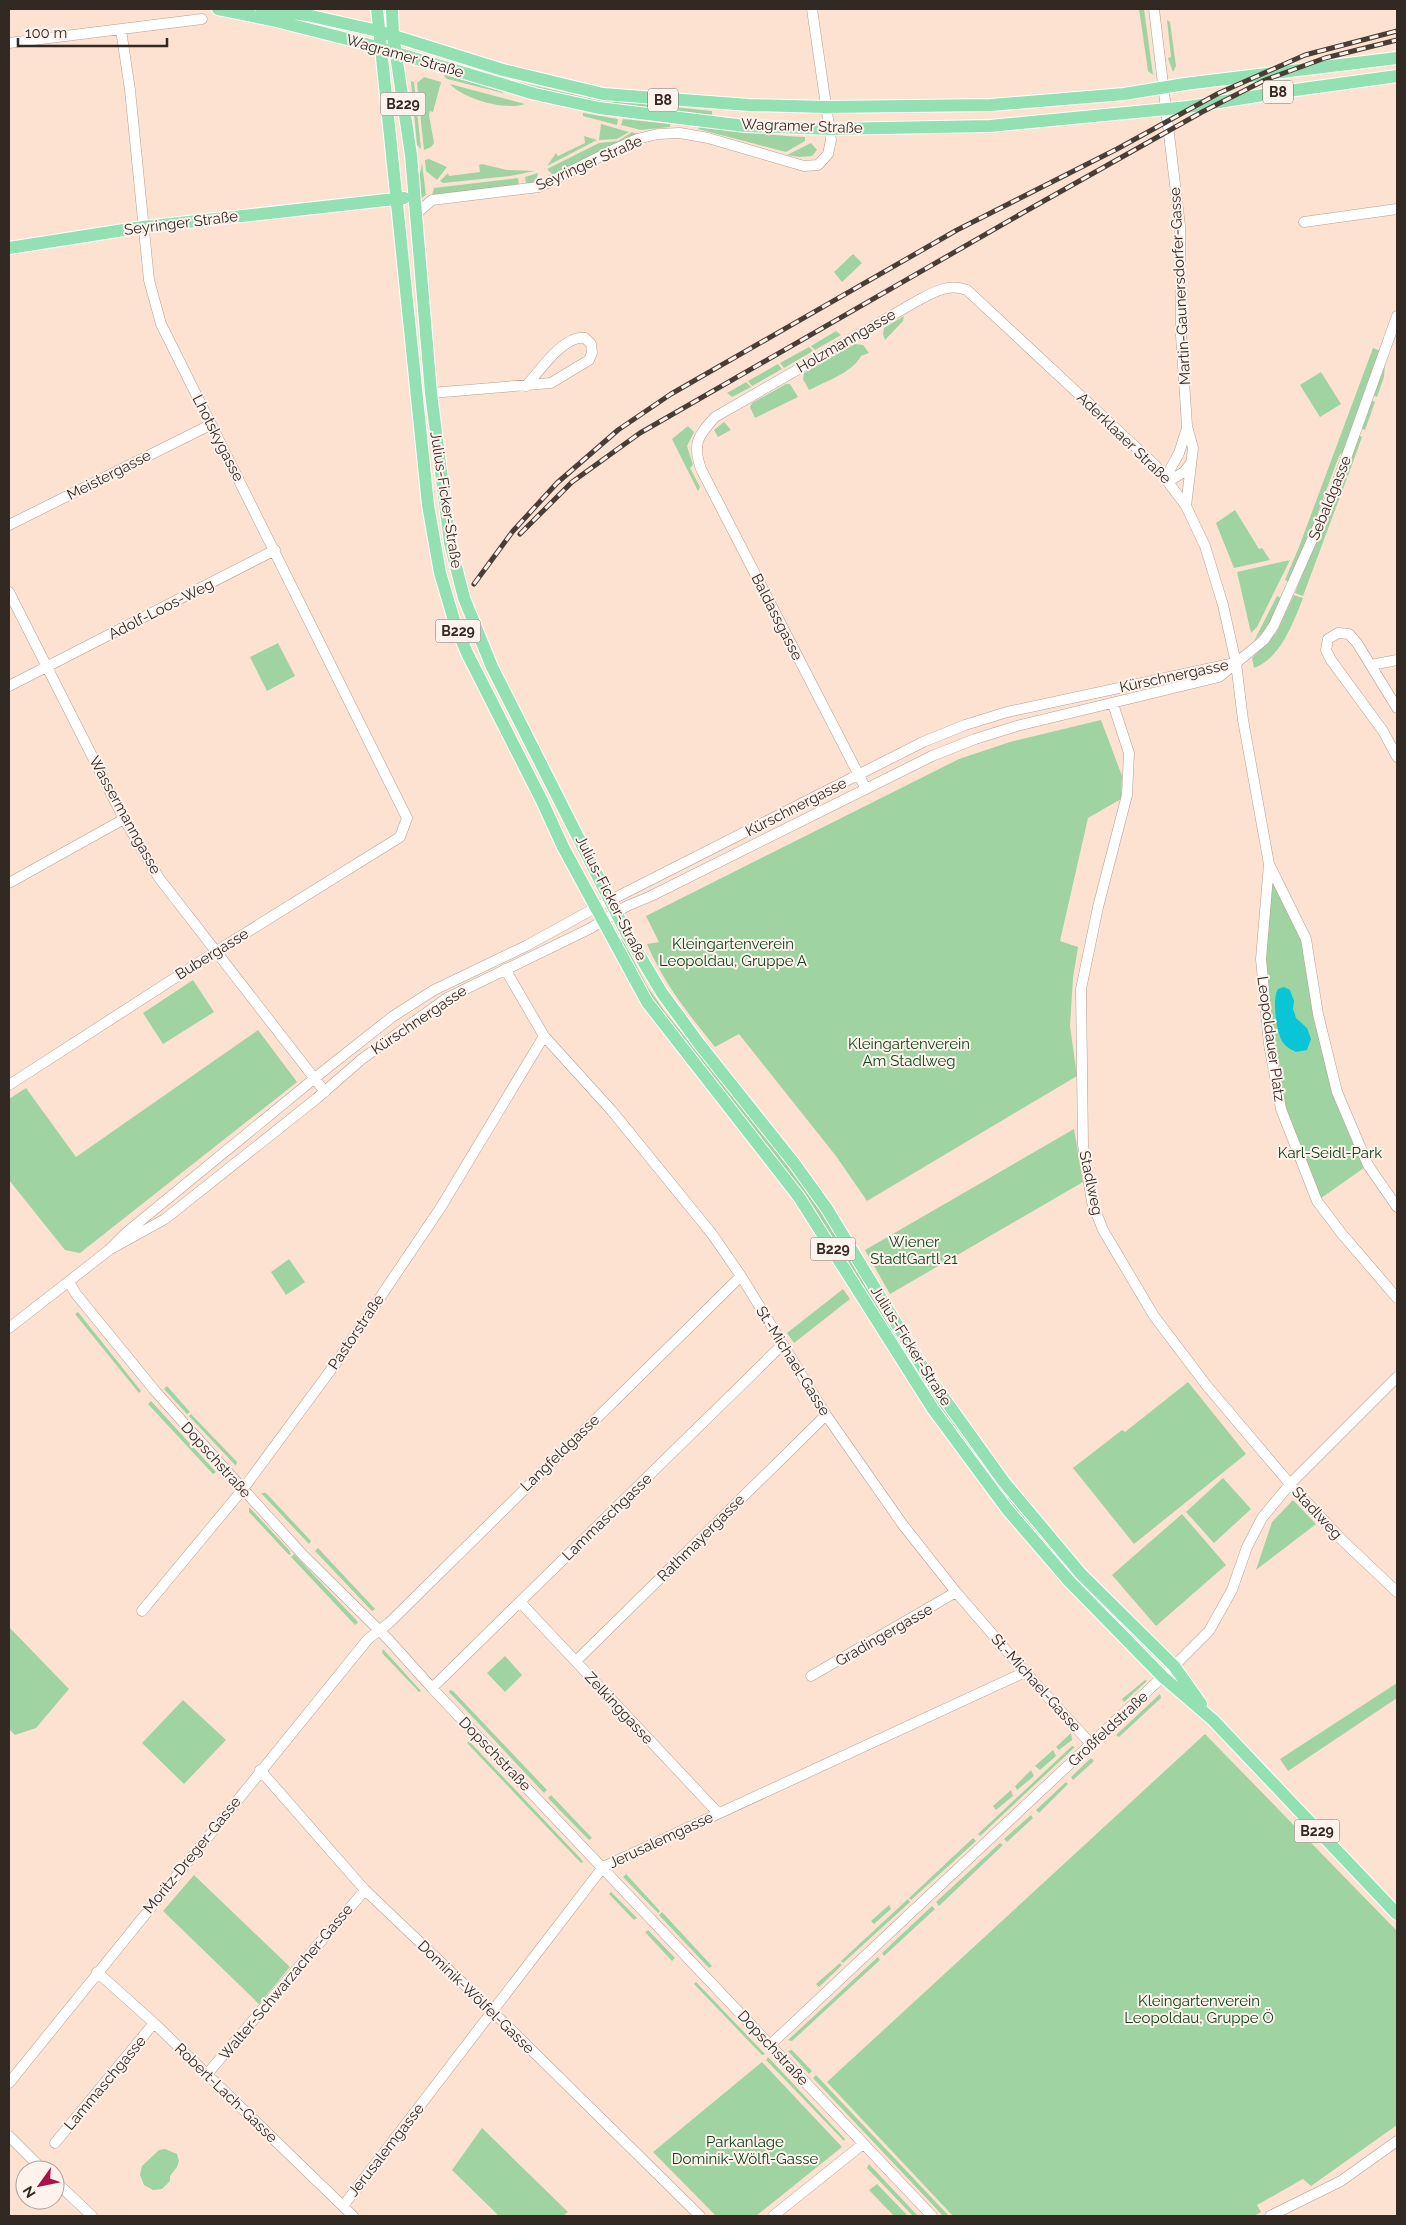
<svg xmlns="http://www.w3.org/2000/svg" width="1406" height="2225" viewBox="0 0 1406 2225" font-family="Raleway,sans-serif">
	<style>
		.green { fill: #9fd3a2 }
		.water { fill: #09c5d6 }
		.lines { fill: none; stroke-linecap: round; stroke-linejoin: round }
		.minor-casing { stroke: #b79e8f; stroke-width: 11 }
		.major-casing { stroke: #fff; stroke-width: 14 }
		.minor { stroke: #fff; stroke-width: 10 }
		.major { stroke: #93e0b2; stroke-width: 12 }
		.rail-casing { stroke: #493d36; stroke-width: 5 }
		.rail { stroke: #fef3ec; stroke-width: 3; stroke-dasharray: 9; stroke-linecap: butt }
		.labels { text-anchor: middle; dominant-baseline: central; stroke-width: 4; stroke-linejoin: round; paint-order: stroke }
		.shield { fill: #fef3ec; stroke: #70665f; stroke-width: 1 }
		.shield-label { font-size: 14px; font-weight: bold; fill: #332923 }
		.street-label { font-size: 15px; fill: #332923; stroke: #fef3ec }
		.park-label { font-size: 15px; fill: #0b4518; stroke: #fef3ec }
	</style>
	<rect width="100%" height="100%" fill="#fde2d2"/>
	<path class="green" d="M1139 9H1144L1153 75 1148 71Z
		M1167 20 1170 22 1176 66 1173 72 1168 58 1171 57Z
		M446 74 503 92V93L447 79 444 76Z
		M424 77 441 82 433 112 430 111 429 115 434 143 431 147 424 150 417 83Z
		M497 77 593 99 712 111V115H676L605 108Z
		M411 81 414 82 421 149 417 145Z
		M450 84 525 104C506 111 463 99 450 84Z
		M583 113 618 119 617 125 583 116Z
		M623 119 670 124V127L641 130 621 125Z
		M601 124 629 132 617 139 599 140Z
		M699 127C735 129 769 136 805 137V141L786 152 698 129Z
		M632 132 637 134 556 173 552 174 547 169 599 143 618 141Z
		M584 136 597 140 547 166 556 153 558 156 585 143Z
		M811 143 817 150 812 156 800 157 787 155Z
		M429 159 447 167 437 180 426 171 425 160Z
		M422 163 426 195 419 200 418 185Z
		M482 164 507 170 535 171 510 176 443 183 440 181 448 173 449 176 480 172 479 165Z
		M538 173 536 181 526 184 525 177Z
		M518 178 519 185 432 195 434 188Z
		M853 254 862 263 842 282 834 272Z
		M904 316 903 321 885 340 883 334 884 328Z
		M836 331 841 335 815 350 811 346Z
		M855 344 863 345 869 353 861 356C853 372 825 382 809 390L803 379 804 373Z
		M809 347 813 351 784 368 780 363Z
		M1373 348 1381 351 1345 450 1339 456 1311 531 1289 582 1285 580 1299 547Z
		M1385 363 1384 377 1377 397 1372 395Z
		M778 364 782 369 752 386 748 381Z
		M1321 372 1341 404 1320 417 1300 385Z
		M746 382 751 387 732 397 727 393Z
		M786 384H790L798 397 755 418 750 407 752 403Z
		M1371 400 1375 402 1365 430 1360 428Z
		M724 422 731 430 718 437 714 430Z
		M688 426 694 432 687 446 693 465 690 468 700 487 698 491 672 439Z
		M1358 435 1362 437 1348 476 1343 474Z
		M1342 476 1347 478 1303 596 1295 593Z
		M1235 510 1259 549 1262 548 1270 560 1234 568 1216 523Z
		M1290 560 1257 627 1251 633 1237 572Z
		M1294 595 1303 598C1293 623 1281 658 1254 668L1252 658 1276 633Z
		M1277 596 1281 598 1268 627 1254 641Z
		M278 643 295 676 267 691 250 657Z
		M1101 720 1122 776 1121 799 1088 818 1060 941 1078 947 1073 978 1070 1026 1077 1076 867 1201 836 1156 739 1034 715 1047C689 1015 663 982 647 944L659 942 646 916 959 759 1010 742Z
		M1269 864 1306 939 1337 1092 1368 1165 1317 1201 1281 1109 1261 959Z
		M622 938 647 986 665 1012 791 1167 823 1213 956 1423 1159 1657 1157 1659 1070 1573 1008 1501 951 1426 891 1335 662 1015 619 940Z
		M193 980 214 1012 163 1044 143 1013Z
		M258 1030 297 1082 80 1253 65 1250 9 1180V1099L26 1088 76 1157Z
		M1074 1129 1083 1182 890 1294 865 1250Z
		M289 1259 305 1282 286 1295 271 1272Z
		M843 1289 850 1299 794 1343 787 1333Z
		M78 1312 141 1391 139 1393 75 1314Z
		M1188 1382 1246 1454 1134 1544 1073 1468 1122 1430 1125 1432Z
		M167 1386 190 1412 187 1414 164 1389Z
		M151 1401 216 1472 213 1474 148 1404Z
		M191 1414 237 1462 236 1466 189 1416Z
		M1223 1478 1251 1509 1214 1543 1186 1512Z
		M261 1493H266L311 1541 309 1544Z
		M1293 1500 1316 1524 1256 1570 1272 1522Z
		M249 1507 289 1550 291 1554 289 1555 249 1512Z
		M1182 1514 1226 1565 1156 1626 1112 1575Z
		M318 1548 375 1609 372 1611 315 1551Z
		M294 1554 358 1622 355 1625 291 1557Z
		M9 1627 69 1689 36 1728 15 1735 9 1729Z
		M383 1649 421 1691 419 1692 382 1653Z
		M505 1656 522 1675 505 1692 487 1673Z
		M1145 1680 1147 1681 1124 1702 1122 1699Z
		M1397 1683V1698L1288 1771 1280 1759Z
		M450 1690 453 1691 547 1790 544 1793 449 1692Z
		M1160 1694 1161 1698 1119 1737 1116 1735Z
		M183 1700 226 1740 184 1784 142 1743Z
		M1071 1733 1072 1740 1059 1750 1056 1747Z
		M1205 1734 1397 1931V2125L1311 2186 1303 2179 1257 2205 1261 2212 1254 2216H953L827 2082Z
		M469 1741 581 1859 583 1862 581 1863 467 1743Z
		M1072 1746 1075 1747 980 1836 978 1834Z
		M1053 1750 1056 1756 1040 1770 1035 1766Z
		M1091 1758 1094 1761 1073 1780 1071 1777Z
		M1031 1770 1034 1776 1017 1790 1015 1786Z
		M1066 1782 1068 1784 1039 1813 1036 1810Z
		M1011 1790 1013 1796 996 1810 993 1806Z
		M551 1795 592 1838 589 1840 548 1798Z
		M1031 1815 1033 1818 1007 1842 1004 1839Z
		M973 1838 976 1841 911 1900 909 1898Z
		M1000 1843 1003 1845 939 1906 936 1902Z
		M626 1874 660 1911 658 1913 623 1877Z
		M194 1875 290 1967 259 2004 163 1911Z
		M611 1892 637 1918 634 1920 609 1894Z
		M908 1899 910 1902 843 1963 841 1961Z
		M889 1905 891 1909 874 1924 871 1921Z
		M932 1906 935 1909 884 1956 882 1953Z
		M662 1912 712 1966 709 1968 659 1915Z
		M648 1930 675 1958 672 1961 645 1932Z
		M878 1957 880 1960 792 2041 788 2040Z
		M840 1963 842 1965 819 1987 816 1984Z
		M696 1982 765 2054 762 2055 694 1984Z
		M792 2050 812 2071 809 2074 788 2051Z
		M768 2057 845 2139 844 2141 766 2060Z
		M762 2062 842 2147 756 2216H716L653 2152Z
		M816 2075 931 2197 949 2216H943L931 2203 813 2078Z
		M482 2128 568 2212 563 2216H499L452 2170Z
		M165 2149 177 2154 179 2161 177 2167 170 2176V2181L162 2189 153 2190 144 2185 140 2175 142 2166 159 2150Z
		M869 2164 918 2216H913L867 2168Z
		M877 2184 908 2216H894L869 2190Z"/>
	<path class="water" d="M1284 987 1290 990 1294 1001 1293 1009 1296 1018 1307 1028 1311 1039 1307 1050 1296 1052C1290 1049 1284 1046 1281 1039 1276 1028 1272 999 1278 989Z"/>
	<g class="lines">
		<defs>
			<path id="minor" d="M1154 9 1180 226 1181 335 1187 426 1193 448 1186 506
				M9 43 202 19
				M416 214 432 200 539 187 615 149 637 139 658 134 680 133 708 138 804 166 818 165 828 154 831 140 812 9
				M1304 222 1397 209
				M431 393 551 383 589 360 592 353 591 344 585 338C564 334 539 372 526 386
				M1166 477 1179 453 1187 428
				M1169 481 1184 472 1191 463
				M9 525 210 425
				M9 592 124 819 159 878 325 1092
				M1371 665 1397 660
				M9 686 275 550
				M1113 704 1129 753 1127 795 1098 907 1081 989 1083 1145 1092 1202 1103 1230 1154 1316 1207 1386 1290 1484 1341 1539 1397 1592
				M1397 708 1357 643 1349 634 1338 633 1328 639 1326 650 1331 660 1383 731 1397 757
				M866 789 701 469C692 443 698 436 715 417L917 301C934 292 948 283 967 290L1156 466 1186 506 1205 546 1223 605 1236 663 1243 720 1269 864 1261 959 1269 1044 1281 1109 1317 1201 1342 1234 1397 1298
				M1269 864 1306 939 1318 1014 1337 1092 1368 1165 1397 1207
				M9 883 124 819
				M505 969 544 1036 612 1111 712 1234 741 1276 826 1415 903 1525 956 1592 1025 1672 1091 1744
				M9 1085 215 952 400 837 407 818 161 324 149 280 130 90 121 30
				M109 1250 165 1219 316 1099 362 1059 447 998 589 929 627 906 651 896 932 756 975 739 1017 726 1219 677 1264 640 1274 625 1336 486 1397 316
				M69 1282 76 1294 156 1392 243 1489 303 1555 388 1639 432 1688 932 2216
				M9 1328 109 1250 127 1232 326 1069 392 1017 434 990 526 946 595 908 923 742 965 725 1007 712 1235 663
				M520 1602 718 1813
				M142 1611 243 1489 336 1363 441 1207 544 1036
				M576 1661 826 1415
				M811 1676 956 1592
				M432 1688 782 1345
				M260 1770 365 1890 492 2011 700 2216
				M97 1972 154 2023 353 2216
				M770 2045 1174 1666 1209 1631 1232 1590 1247 1547 1262 1518 1290 1484 1397 1377
				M207 2074 365 1890
				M9 2083 368 1639 389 1623 741 1276
				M9 2136 43 2170
				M55 2143 154 2023
				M55 2181 92 2216
				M343 2206 603 1867 1025 1672
				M773 2216 863 2144
				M1270 2216 1341 2181 1397 2141"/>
			<path id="major" d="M218 9 272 20 359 42 535 94 599 108 745 126 830 129 990 126 1188 107 1288 91 1397 76
				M262 9 307 15 378 31 503 70 603 94 749 105 826 107 991 105 1124 94 1185 84 1397 58
				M377 9 428 505 440 573 456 627 467 653 542 801 563 847 647 1002 799 1197 933 1409 1007 1509 1069 1581 1163 1677 1213 1720 1397 1914
				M392 9 393 35 411 155 431 393 450 543 464 598 492 667 628 936 662 993 700 1045 794 1163 827 1209 928 1376 1004 1482 1081 1574 1174 1666 1201 1704
				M9 248 143 227 404 198"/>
		</defs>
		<use href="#minor" class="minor-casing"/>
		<use href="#major" class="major-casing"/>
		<use href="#minor" class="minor"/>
		<use href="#major" class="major"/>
		<defs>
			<path id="rail" d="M520 534 572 482 640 433 1026 211 1202 112 1265 80 1325 58 1397 40
				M474 584 513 531 557 483 618 430 671 394 957 230 1117 149 1219 93 1305 55 1397 31"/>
		</defs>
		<use href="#rail" class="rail-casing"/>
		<use href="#rail" class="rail"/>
	</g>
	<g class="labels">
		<g class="shield">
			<rect x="1263" y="80.5" width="30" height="23" rx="4"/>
			<rect x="648" y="88.5" width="30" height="23" rx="4"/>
			<rect x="380.5" y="92.5" width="45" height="23" rx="4"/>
			<rect x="435.5" y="619.5" width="45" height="23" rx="4"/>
			<rect x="810.5" y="1237.5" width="45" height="23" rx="4"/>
			<rect x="1294.5" y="1819.5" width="45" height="23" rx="4"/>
		</g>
		<g class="shield-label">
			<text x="1278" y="92">B8</text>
			<text x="663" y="100">B8</text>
			<text x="403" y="104">B229</text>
			<text x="458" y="631">B229</text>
			<text x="833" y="1249">B229</text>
			<text x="1317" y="1831">B229</text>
		</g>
		<g class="street-label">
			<text transform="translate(405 56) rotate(16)">Wagramer Straße</text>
			<text transform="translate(802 126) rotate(2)">Wagramer Straße</text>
			<text transform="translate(589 163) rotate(-24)">Seyringer Straße</text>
			<text transform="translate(181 223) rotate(-7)">Seyringer Straße</text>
			<text transform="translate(1180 286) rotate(-93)">Martin-Gaunersdorfer-Gasse</text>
			<text transform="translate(846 341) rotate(-30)">Holzmanngasse</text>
			<text transform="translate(218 438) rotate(63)">Lhotskygasse</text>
			<text transform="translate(1124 438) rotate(44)">Aderklaaer Straße</text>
			<text transform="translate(109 475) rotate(-27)">Meistergasse</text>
			<text transform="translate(1330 498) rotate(-68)">Sebaldgasse</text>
			<text transform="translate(446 500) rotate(81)">Julius-Ficker-Straße</text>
			<text transform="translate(161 609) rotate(-27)">Adolf-Loos-Weg</text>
			<text transform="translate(777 617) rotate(63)">Baldassgasse</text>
			<text transform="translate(1174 676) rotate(-12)">Kürschnergasse</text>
			<text transform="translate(796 807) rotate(-27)">Kürschnergasse</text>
			<text transform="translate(125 815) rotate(61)">Wassermanngasse</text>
			<text transform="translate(611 898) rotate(63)">Julius-Ficker-Straße</text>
			<text transform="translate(212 954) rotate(-32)">Bubergasse</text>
			<text transform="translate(419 1020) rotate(-34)">Kürschnergasse</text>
			<text transform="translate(1271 1039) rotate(82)">Leopoldauer Platz</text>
			<text transform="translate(1091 1183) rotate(78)">Stadlweg</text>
			<text transform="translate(356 1332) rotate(-56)">Pastorstraße</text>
			<text transform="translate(911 1346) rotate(58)">Julius-Ficker-Straße</text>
			<text transform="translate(793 1361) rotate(58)">St.-Michael-Gasse</text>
			<text transform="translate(560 1453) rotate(-44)">Langfeldgasse</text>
			<text transform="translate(216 1460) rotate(48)">Dopschstraße</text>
			<text transform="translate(1317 1513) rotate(47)">Stadlweg</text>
			<text transform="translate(607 1517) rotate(-44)">Lammaschgasse</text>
			<text transform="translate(701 1538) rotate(-45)">Rathmayergasse</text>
			<text transform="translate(884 1635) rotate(-30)">Gradingergasse</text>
			<text transform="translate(1036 1683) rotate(48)">St.-Michael-Gasse</text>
			<text transform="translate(619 1708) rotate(47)">Zelkinggasse</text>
			<text transform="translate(1108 1729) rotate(-43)">Großfeldstraße</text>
			<text transform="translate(495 1754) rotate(46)">Dopschstraße</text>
			<text transform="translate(661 1840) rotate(-25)">Jerusalemgasse</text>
			<text transform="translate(192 1855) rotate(-51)">Moritz-Dreger-Gasse</text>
			<text transform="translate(286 1982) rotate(-50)">Walter-Schwarzacher-Gasse</text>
			<text transform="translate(476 1997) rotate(44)">Dominik-Wölfel-Gasse</text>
			<text transform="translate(773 2048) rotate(47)">Dopschstraße</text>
			<text transform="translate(105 2083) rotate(-50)">Lammaschgasse</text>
			<text transform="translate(226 2093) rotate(44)">Robert-Lach-Gasse</text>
			<text transform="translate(386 2150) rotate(-52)">Jerusalemgasse</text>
		</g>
		<g class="park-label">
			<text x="733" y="944">Kleingartenverein<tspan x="733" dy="17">Leopoldau, Gruppe A</tspan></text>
			<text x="909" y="1044">Kleingartenverein<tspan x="909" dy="17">Am Stadlweg</tspan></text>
			<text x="1330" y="1153">Karl-Seidl-Park</text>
			<text x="914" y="1242">Wiener<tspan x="914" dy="17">StadtGartl 21</tspan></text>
			<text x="1199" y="2001">Kleingartenverein<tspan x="1199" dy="17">Leopoldau, Gruppe Ö</tspan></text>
			<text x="745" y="2142">Parkanlage<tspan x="745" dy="17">Dominik-Wölfl-Gasse</tspan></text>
		</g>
	</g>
	<rect width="1406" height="2225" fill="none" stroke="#332923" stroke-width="20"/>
	<g transform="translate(40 2185) rotate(237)"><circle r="24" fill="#fef3ec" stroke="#ada29c"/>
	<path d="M0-4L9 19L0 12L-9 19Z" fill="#a71248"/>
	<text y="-8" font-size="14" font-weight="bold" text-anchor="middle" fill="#332923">N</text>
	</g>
	<path d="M18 38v8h149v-8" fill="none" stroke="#332923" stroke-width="2.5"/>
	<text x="25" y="38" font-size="15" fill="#332923" stroke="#fef3ec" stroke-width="4" paint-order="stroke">100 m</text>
</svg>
